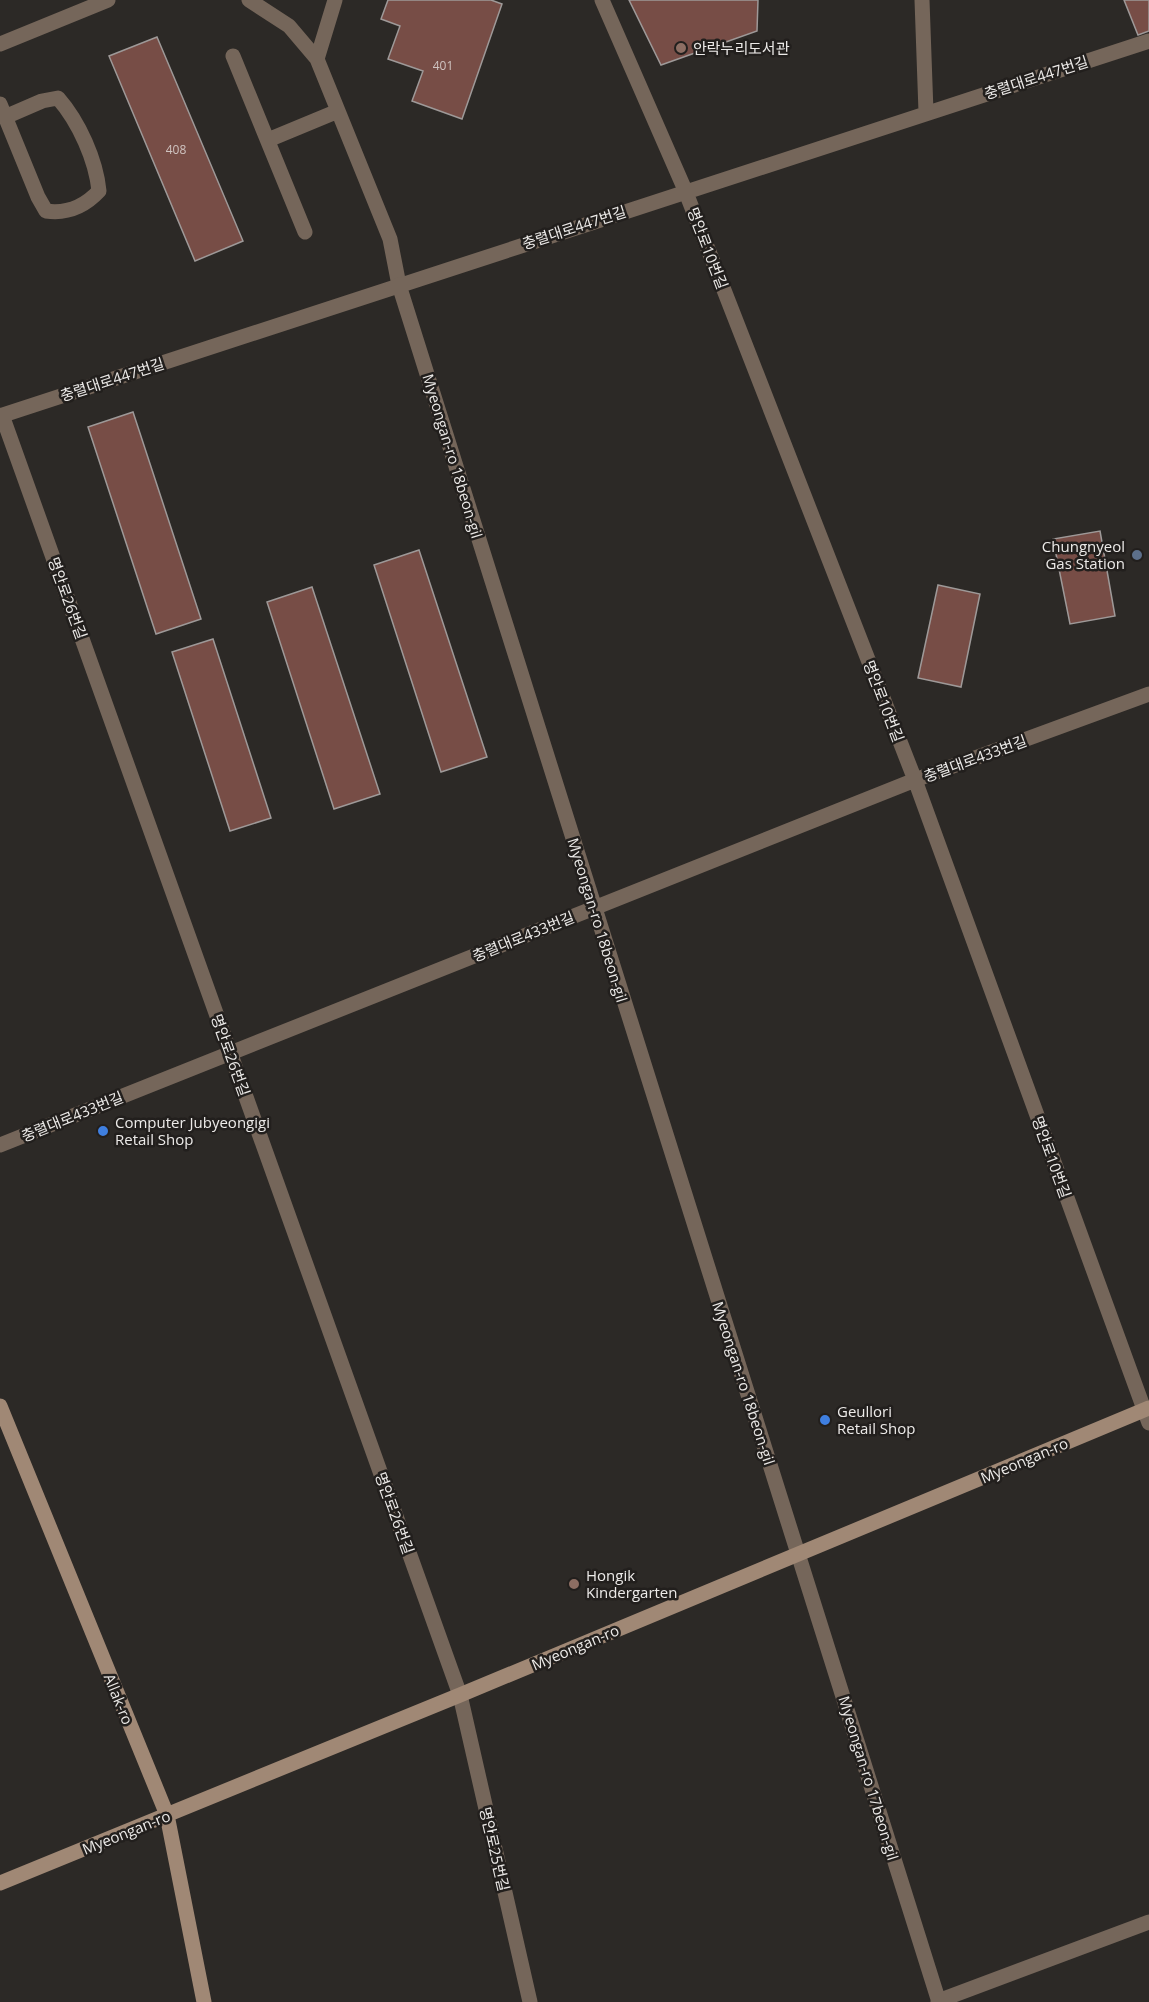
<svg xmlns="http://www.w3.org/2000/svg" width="1149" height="2002" viewBox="0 0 1149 2002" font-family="'Open Sans','Noto Sans KR',sans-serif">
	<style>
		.building { fill: #774d46; stroke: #9e9998; stroke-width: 1.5 }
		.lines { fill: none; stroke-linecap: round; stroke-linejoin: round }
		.lane { stroke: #75665a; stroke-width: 15 }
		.street { stroke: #75665a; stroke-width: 15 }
		.secondary { stroke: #a08875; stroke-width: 15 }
		.education-dot { fill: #8d6e63; stroke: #221f1d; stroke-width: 2 }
		.service-dot { fill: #5c6f8a; stroke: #221f1d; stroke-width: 2 }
		.shop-dot { fill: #3f7fe0; stroke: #221f1d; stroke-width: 2 }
		.labels { text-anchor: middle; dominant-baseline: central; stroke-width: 5; stroke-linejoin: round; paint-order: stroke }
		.number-label { font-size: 12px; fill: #cfc3c0 }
		.poi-label { font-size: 15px; fill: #eceae8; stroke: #221f1d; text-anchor: start }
		.street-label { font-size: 15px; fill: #eceae8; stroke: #221f1d }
	</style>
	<rect width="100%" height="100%" fill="#2c2926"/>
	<path class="building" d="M388 0H491L502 4 462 119 412 101 423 71 388 59 400 26 381 19Z
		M629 0H758L757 31 661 65Z
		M1124 0H1149V31L1138 35Z
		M157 37 243 241 195 261 109 56Z
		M133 412 201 619 156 634 88 427Z
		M1100 531 1115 616 1070 624 1053 539Z
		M419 550 487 757 441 772 374 565Z
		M938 585 980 594 961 687 918 678Z
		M312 587 380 794 334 809 267 602Z
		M213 639 271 818 230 831 172 652Z"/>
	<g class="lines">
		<path class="lane" d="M249 0 289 26 317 59
			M335 0 317 59 390 239 399 285
			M0 44 108 0
			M233 56 305 232
			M0 104 38 197 46 211C67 214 85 206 99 191 96 160 79 122 58 98L42 101 5 117
			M268 140 338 111"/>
		<path class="street" d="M602 0 685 190 915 780 1149 1423
			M922 0 926 112
			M399 285 939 2002
			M2 415 460 1695 530 2002
			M0 416 1149 41
			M0 1145 915 780 1149 694
			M938 2001 1149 1922"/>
		<path class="secondary" d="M0 1406 167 1815 204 2002
			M0 1883 460 1695 1149 1408"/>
	</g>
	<g class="education-dot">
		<circle cx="681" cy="48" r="6"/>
		<circle cx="574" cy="1584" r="6"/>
	</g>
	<circle class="service-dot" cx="1137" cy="555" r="6"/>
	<g class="shop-dot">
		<circle cx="103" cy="1131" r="6"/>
		<circle cx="825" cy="1420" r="6"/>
	</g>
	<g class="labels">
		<g class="number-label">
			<text x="443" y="65">401</text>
			<text x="176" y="149">408</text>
		</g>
		<g class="poi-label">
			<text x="693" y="48">안락누리도서관</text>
			<text x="1125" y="546" text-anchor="end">Chungnyeol<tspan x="1125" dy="17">Gas Station</tspan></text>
			<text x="115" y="1122">Computer Jubyeongigi<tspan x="115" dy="17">Retail Shop</tspan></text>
			<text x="837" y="1411">Geullori<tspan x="837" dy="17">Retail Shop</tspan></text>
			<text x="586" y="1575">Hongik<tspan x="586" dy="17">Kindergarten</tspan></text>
		</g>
		<g class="street-label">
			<text transform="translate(1036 77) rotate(-18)">충렬대로447번길</text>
			<text transform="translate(574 227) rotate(-18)">충렬대로447번길</text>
			<text transform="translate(708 248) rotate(69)">명안로10번길</text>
			<text transform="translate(112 379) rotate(-18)">충렬대로447번길</text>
			<text transform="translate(453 456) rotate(73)">Myeongan-ro 18beon-gil</text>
			<text transform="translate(68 598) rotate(70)">명안로26번길</text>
			<text transform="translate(884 701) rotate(69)">명안로10번길</text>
			<text transform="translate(975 758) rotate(-20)">충렬대로433번길</text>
			<text transform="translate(598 920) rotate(73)">Myeongan-ro 18beon-gil</text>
			<text transform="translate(523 936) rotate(-22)">충렬대로433번길</text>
			<text transform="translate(231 1055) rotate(70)">명안로26번길</text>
			<text transform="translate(72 1116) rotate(-22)">충렬대로433번길</text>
			<text transform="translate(1052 1157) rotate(70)">명안로10번길</text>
			<text transform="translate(744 1383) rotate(72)">Myeongan-ro 18beon-gil</text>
			<text transform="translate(1024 1460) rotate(-23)">Myeongan-ro</text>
			<text transform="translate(395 1513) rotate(70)">명안로26번길</text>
			<text transform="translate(575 1647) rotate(-23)">Myeongan-ro</text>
			<text transform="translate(119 1699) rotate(68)">Allak-ro</text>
			<text transform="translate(869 1778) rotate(73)">Myeongan-ro 17beon-gil</text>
			<text transform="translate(126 1832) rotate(-22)">Myeongan-ro</text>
			<text transform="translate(495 1849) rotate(77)">명안로25번길</text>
		</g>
	</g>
</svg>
